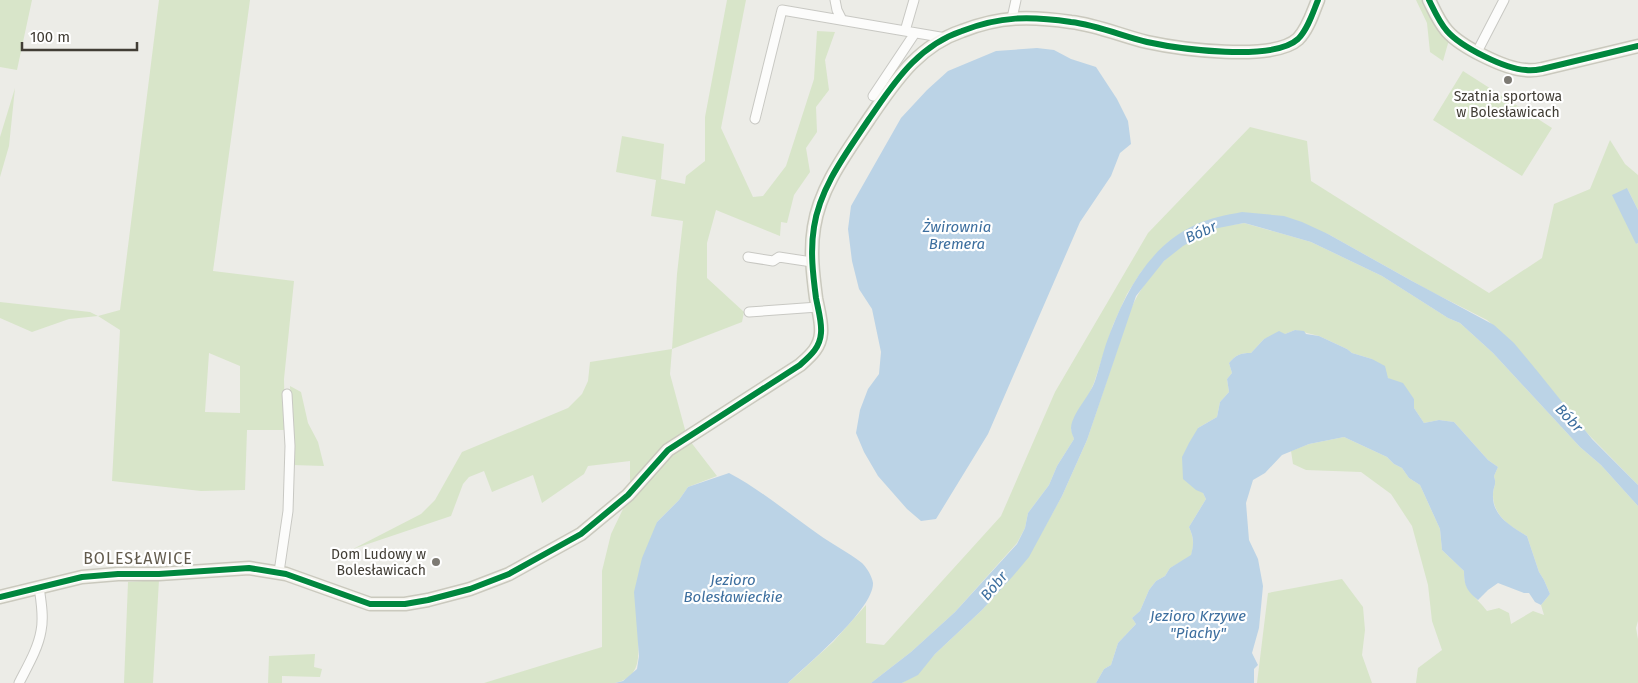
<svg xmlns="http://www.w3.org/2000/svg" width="1638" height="683" viewBox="0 0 1638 683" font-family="'Fira Sans',sans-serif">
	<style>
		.green { fill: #d8e5c9; fill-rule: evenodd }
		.water { fill: #bbd3e6 }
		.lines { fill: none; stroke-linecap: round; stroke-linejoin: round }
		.street-casing { stroke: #c8c8c3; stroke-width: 11 }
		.secondary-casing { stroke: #cac9be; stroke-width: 15 }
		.street { stroke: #fcfcfb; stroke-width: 9 }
		.secondary { stroke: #f4f3ed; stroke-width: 12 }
		.cycleway-casing { stroke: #fff; stroke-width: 9 }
		.cycleway { stroke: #00873e; stroke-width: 6 }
		.poi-dot { fill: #7d7a73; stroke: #fff; stroke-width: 2 }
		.labels { text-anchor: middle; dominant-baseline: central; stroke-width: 4.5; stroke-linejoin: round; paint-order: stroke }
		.poi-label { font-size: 14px; fill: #413d35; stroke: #fff }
		.water-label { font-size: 15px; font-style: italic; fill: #3c6e9e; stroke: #fff }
		.quarter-label { font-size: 16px; letter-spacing: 1px; fill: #625b4d; stroke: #fff }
	</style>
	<rect width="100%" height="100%" fill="#ecece7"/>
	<path class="green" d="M0 0H32L17 70 0 67Z
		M159 0H250L213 271 294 281 284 379 285 430H247L245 490 201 491 112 481 120 330 98 316 69 319 32 332 0 318V302L90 312 98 316 120 310ZM209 353 240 366V413L205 412Z
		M727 0H746L721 128 753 197 763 196 786 166 814 79 817 31 835 32 825 60 829 90 816 107 817 132 806 148 810 172 794 195 787 223 781 222 780 236 716 210 707 243V278L744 312 742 322 672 349 670 374 687 437 717 476 688 487 679 500 657 522 638 638C639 659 640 677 615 683H484L602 647V571L611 534 623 509 630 485V461L588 466 584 474 542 503 533 475 492 492 484 471 469 477 463 484 451 516 353 549 421 514 435 500 462 452 568 408 582 394 588 381 590 362 672 349 677 274 683 221 651 216 656 180 616 172 622 136 664 144 661 179 685 184 686 176 705 161V117Z
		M1416 0H1435L1451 33 1443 61 1430 52 1427 23Z
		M1463 71 1552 128 1522 176 1433 120Z
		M15 88 9 146 0 177V137Z
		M1250 127 1307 141 1311 181 1489 293 1542 258 1554 204 1590 189 1610 140 1625 164 1638 175V210L1627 188 1636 244 1638 243V485L1588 434 1514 344 1487 320 1430 291 1328 234 1252 213 1168 242 1141 272 1127 294 1113 325 1094 383 1083 407 1074 418 1071 429 1074 439 1057 466 1049 485 1028 513 1025 528 1017 543 955 612 911 652 871 683H788L833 642 866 605V643L884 645 1001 516 1055 392 1148 233Z
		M1244 223 1311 242 1382 276 1448 318 1460 323 1493 353 1580 447 1601 465 1638 506V621L1636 628 1638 639V683H1416L1418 668 1442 650 1432 621 1428 585 1412 526 1391 494 1361 472 1306 470 1293 464 1291 451 1309 444 1344 437 1387 457 1394 464 1402 468 1409 478 1420 485 1440 529 1442 550 1464 571C1463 591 1476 596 1487 611L1499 608 1509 613 1511 624 1533 611 1544 615 1541 605 1550 594 1544 580 1539 572 1527 536C1511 527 1493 516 1493 495 1493 486 1497 486 1494 476L1498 467 1488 460 1454 422 1439 420 1424 423 1414 408V399L1388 378 1372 359 1352 353 1347 349 1319 336 1295 330 1285 334 1264 339 1251 353C1240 353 1236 355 1229 363L1232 373 1227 379 1229 392 1220 402 1217 417 1198 428 1203 493 1206 499 1189 527C1194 538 1194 545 1191 556L1170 568 1165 576 1156 581 1149 590 1140 611 1132 618 1136 624 1118 643 1111 665 1104 669 1096 683H902L917 674 935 654 982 610 1028 557 1062 496 1087 440 1130 311C1145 275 1176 243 1213 229 1223 225 1234 225 1244 223Z
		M290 386 301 392 308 423 318 442 324 466 292 465Z
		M1342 579 1363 607 1365 630 1362 655 1372 683H1257L1268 593Z
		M159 580 153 683H124L128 582Z
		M315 654 314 667 322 669 320 677 282 676V683H268L269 656Z"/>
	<path class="water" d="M1037 48 1054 50 1071 59 1096 67 1117 99 1128 121 1131 144 1120 153 1111 176 1080 222 988 434 936 519 921 521 907 509 878 476 864 452 856 433 860 410 868 389 879 374 881 352 872 309 859 289 852 261 848 229 851 206 901 118 927 90 948 71 996 51Z
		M1627 188 1638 210V243L1636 244 1612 195Z
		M1242 212 1284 216 1302 222 1328 234 1412 281 1494 325 1514 343 1538 372 1592 439 1638 485V506L1601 465 1580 447 1493 353 1460 323 1448 318 1382 276 1311 242 1248 224 1244 223 1213 229 1183 246 1164 261 1136 296 1087 440 1062 496 1029 557 1013 576 982 610 935 654 918 675 902 683H871L911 652 955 612 1017 544 1025 528 1028 513 1049 485 1057 466 1074 439C1073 436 1071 432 1071 428 1072 413 1090 396 1095 381 1099 369 1102 356 1106 344 1123 297 1147 247 1195 225 1210 218 1226 215 1242 212Z
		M1295 330 1304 331 1306 334 1319 336 1347 349 1352 353 1372 359 1385 366 1388 378 1403 383 1414 399V408L1424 423 1439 420 1454 422 1488 460 1498 467 1494 476C1497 486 1493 486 1493 495 1492 516 1512 527 1527 536L1539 572 1544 580 1550 594 1541 605 1535 602 1529 593H1524L1498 583 1488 590 1478 600C1467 591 1464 586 1464 571L1442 550 1440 529 1420 485 1409 478 1402 468 1394 464 1387 457 1344 437 1309 444 1282 455 1265 473 1253 480 1246 503 1249 540 1258 559 1263 586 1259 628 1252 653 1258 665 1254 669V683H1096L1104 669 1111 665 1118 643 1136 624 1132 618 1140 611 1149 590 1156 581 1165 576 1170 568 1191 555C1194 544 1194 538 1189 527L1206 499 1203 493 1196 490 1183 479 1182 457 1189 443 1198 428 1217 417 1220 402 1229 392 1227 379 1232 373 1229 363C1236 355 1240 353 1251 353L1264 339 1279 331 1285 334Z
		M729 473C761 490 788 513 818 534 832 544 848 552 862 563 867 568 872 576 873 583 874 609 807 665 788 683H615L623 681 637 669 639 656 634 592 642 558 657 522 679 500 688 487Z"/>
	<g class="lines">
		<defs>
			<path id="street" d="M835 0 837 10 842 20
				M1012 18 1016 0
				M905 31 914 0
				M1477 52 1504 0
				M873 96 915 33
				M755 119 782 10 946 38
				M748 257 773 261 779 257 812 262
				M749 312 818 307
				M279 572 288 511 290 446 287 394
				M19 683C27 667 38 649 41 631 44 617 41 601 39 587"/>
			<path id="secondary" d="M1429 0C1434 10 1439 22 1447 31 1461 47 1505 69 1526 70 1532 71 1537 70 1542 69L1638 46
				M0 597 82 577 118 574H159L249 568 286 574 370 604H405L428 600 470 589 509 574 581 534 628 495 668 450 800 365C810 356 820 348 821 333 822 322 818 309 816 298 813 275 810 251 814 227 820 187 847 152 869 119 883 99 895 80 912 63 926 49 944 37 962 31 1000 16 1030 16 1071 22 1097 25 1122 36 1147 42 1179 49 1273 62 1298 39 1308 29 1313 12 1318 0"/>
		</defs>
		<use href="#street" class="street-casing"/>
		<use href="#secondary" class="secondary-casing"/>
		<use href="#street" class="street"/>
		<use href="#secondary" class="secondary"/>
		<defs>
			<path id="cycleway" d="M1429 0C1434 10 1439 22 1447 31 1461 47 1505 69 1526 70 1532 71 1537 70 1542 69L1638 46
				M0 597 82 577 118 574H159L249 568 286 574 370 604H405L428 600 470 589 509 574 581 534 628 495 668 450 800 365C810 356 820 348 821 333 822 322 818 309 816 298 813 275 810 251 814 227 820 187 847 152 869 119 883 99 895 80 912 63 926 49 944 37 962 31 1000 16 1030 16 1071 22 1097 25 1122 36 1147 42 1179 49 1273 62 1298 39 1308 29 1313 12 1318 0"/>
		</defs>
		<use href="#cycleway" class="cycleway-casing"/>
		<use href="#cycleway" class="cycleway"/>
	</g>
	<g class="poi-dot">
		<circle cx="1508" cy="80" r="5"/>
		<circle cx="436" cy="562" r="5"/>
	</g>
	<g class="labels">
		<g class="poi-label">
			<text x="1508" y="96">Szatnia sportowa<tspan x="1508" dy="16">w Bolesławicach</tspan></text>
			<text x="426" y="554" text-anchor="end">Dom Ludowy w<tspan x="426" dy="16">Bolesławicach</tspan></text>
		</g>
		<g class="water-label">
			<text x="957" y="227">Żwirownia<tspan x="957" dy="17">Bremera</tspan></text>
			<text transform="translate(1201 232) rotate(-24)">Bóbr</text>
			<text transform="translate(1569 418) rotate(47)">Bóbr</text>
			<text x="733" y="580">Jezioro<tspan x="733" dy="17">Bolesławieckie</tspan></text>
			<text transform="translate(994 586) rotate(-50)">Bóbr</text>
			<text x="1198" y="616">Jezioro Krzywe<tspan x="1198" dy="17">"Piachy"</tspan></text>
		</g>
		<g class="quarter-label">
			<text x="138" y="558">BOLESŁAWICE</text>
		</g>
	</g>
	<path d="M22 42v8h115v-8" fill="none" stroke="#413d35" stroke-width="2.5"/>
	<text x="30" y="42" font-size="15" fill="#413d35" stroke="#ffffff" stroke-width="4" paint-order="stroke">100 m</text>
</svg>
